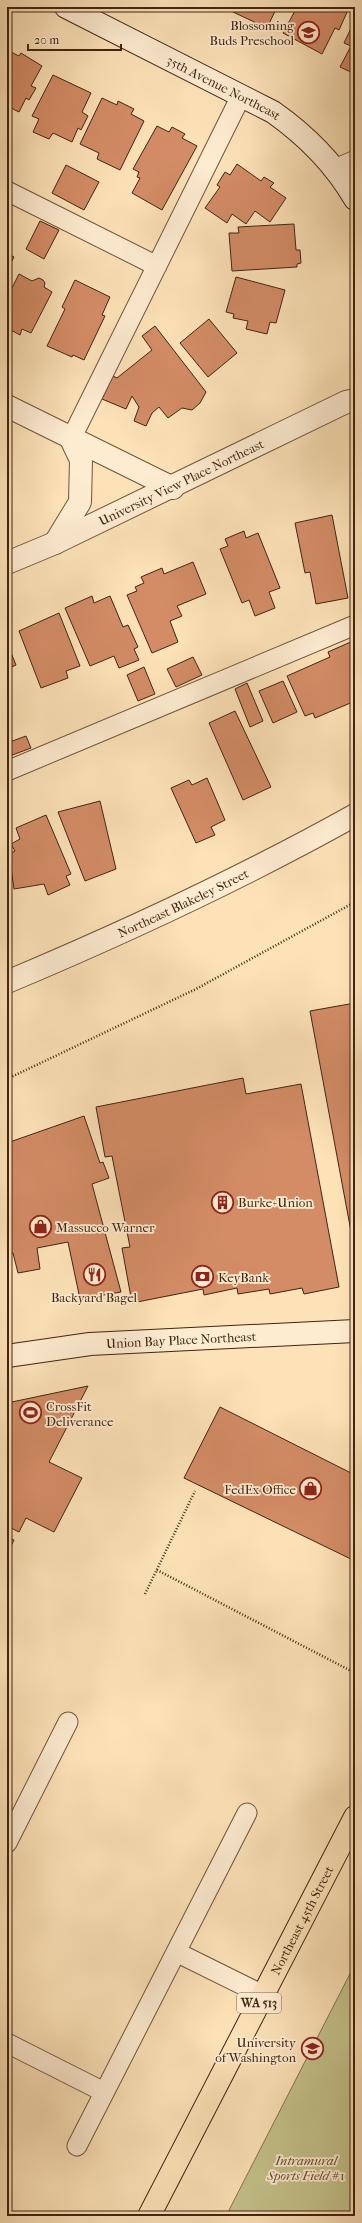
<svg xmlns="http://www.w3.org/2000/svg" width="362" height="2223" viewBox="0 0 362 2223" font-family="'IM FELL French Canon',serif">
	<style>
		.green { fill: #c5c28b; stroke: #83734f }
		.building { fill: #d38c66; stroke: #412413 }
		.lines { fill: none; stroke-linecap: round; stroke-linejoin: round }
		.lane-casing { stroke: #70543c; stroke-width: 21 }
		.street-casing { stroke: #70543c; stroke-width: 24 }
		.secondary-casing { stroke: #412413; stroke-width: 24 }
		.primary-casing { stroke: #412413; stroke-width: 24 }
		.path { stroke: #412413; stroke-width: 2.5; stroke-dasharray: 1 2; stroke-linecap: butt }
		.lane { stroke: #feecd1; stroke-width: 19 }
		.street { stroke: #feecd1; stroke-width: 22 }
		.secondary { stroke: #feecd1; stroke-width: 22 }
		.primary { stroke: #fde2b8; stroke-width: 22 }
		.labels { text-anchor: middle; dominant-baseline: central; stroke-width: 3.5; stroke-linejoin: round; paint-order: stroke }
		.shield { fill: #feecd1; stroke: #7a604c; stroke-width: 1 }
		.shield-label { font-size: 12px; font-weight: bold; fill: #412413 }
		.poi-label { font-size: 13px; fill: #412413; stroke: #feecd1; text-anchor: start }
		.street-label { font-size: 13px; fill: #412413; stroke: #feecd1 }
		.park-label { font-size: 13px; font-style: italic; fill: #624c31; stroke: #feecd1 }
	</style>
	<rect width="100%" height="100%" fill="#fde2b8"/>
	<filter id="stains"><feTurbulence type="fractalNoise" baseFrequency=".005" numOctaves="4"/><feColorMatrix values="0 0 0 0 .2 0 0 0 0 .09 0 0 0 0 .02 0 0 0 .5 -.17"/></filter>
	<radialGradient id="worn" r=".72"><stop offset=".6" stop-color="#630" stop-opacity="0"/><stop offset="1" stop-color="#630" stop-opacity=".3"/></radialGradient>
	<path class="green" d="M355 1964V2216H226Z"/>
	<path class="building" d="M235 7H277L267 28 233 12Z
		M297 7H347L346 9 348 10 339 30 335 28 322 54 283 33Z
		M355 20V74L340 67 351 46 344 43Z
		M7 50 19 56 21 53 42 66 31 86 36 88 29 100 26 98 19 112 7 106Z
		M53 75 91 93 82 112 88 116 81 130 78 128 72 142 53 133 49 139 33 132 39 119 32 116Z
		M102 98 117 105 118 101 134 109 131 114 144 121 120 170 97 159 99 153 80 144Z
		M157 126 169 132 172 127 185 134 182 138 197 146 162 210 132 193 140 178 137 177 139 172 133 169Z
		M237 164 261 181 264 177 274 183 270 187 286 198 270 222 255 211 246 224 232 214 227 223 205 208 220 187 217 185 225 172 230 175Z
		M66 165 99 182 84 210 52 193Z
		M40 221 59 230 44 259 26 249Z
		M294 224 296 250H300L301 263 297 264V267L232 271 229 233H239L238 227Z
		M7 253 14 257 7 270Z
		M19 274 32 281 39 278 43 280 45 283 44 287 52 292 31 333 22 329 20 335 7 328V298Z
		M236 277 285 290 276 323 270 322 267 334 246 329 248 321 233 318 234 314 226 312Z
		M75 280 110 297 102 315 105 316 84 360 73 355 72 357 47 346 65 309 62 307Z
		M209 319 237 353 208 377 180 343Z
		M155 326 206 392 200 403 192 410 182 408 168 418 159 407 152 413 146 426 134 421 139 407 132 396 126 409 102 399 113 376 117 378 152 350 142 336Z
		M332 515 348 598 316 604 310 572 305 573 295 523Z
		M244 531 246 538 258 533 280 588 269 592 275 608 255 616 249 600 242 603 220 549 228 546 225 539Z
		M193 562 206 594 177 606 182 616 170 621 178 642 152 653 127 595 137 591 135 587 144 583 141 577 162 568 164 574Z
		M92 596 94 603 110 596 123 627 128 625 138 647 134 649 139 660 119 668 114 656 90 666 65 608Z
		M59 613 80 666 66 671 68 678 41 688 19 631Z
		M353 641 355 645V691L353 692 355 701 315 718 313 713 305 716 287 676 330 657 328 652Z
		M7 643 16 665 7 669Z
		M193 657 202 675 176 687 167 669Z
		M144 667 155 694 138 701 127 675Z
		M283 681 297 712 273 723 259 691Z
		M247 683 263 721 250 727 235 689Z
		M235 711 271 787 243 800 209 723Z
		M26 736 31 748 7 757V743Z
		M207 778 225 820 211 827 215 835 196 843 171 788 189 780 192 785Z
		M100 801 116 869 85 881 58 812Z
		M46 815 71 874 66 876 70 885 48 895 44 884 14 889 9 854 15 851 11 844 20 839 16 828Z
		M355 1003V1253L310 1011Z
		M243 1078 246 1094 301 1084 339 1287 304 1294 302 1288 270 1294 269 1289 238 1294 237 1288 204 1295 203 1289 132 1303 122 1248 130 1247 112 1156 105 1157 96 1107Z
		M84 1116 100 1163 103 1162 109 1178 92 1184 121 1292 80 1299 68 1242 37 1248 40 1269 18 1273 13 1253 7 1254V1143Z
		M88 1386 49 1462 82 1478 54 1532 26 1518 19 1532 7 1526V1403Z
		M220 1407 355 1475V1561L184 1478Z
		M7 1537 14 1540 7 1554Z"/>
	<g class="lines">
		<defs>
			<path id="lane" d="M7 191 157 266
				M71 439 241 96
				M7 771 355 625
				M7 1843 68 1722
				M176 1952 263 1995
				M7 2043 104 2092
				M77 2146 247 1813"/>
			<g id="street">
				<path d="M336 170 355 162"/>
				<path d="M7 406 173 488"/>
				<path d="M55 543 80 502 81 460 71 439"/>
				<path id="s1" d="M7 563 55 543 346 402 355 400"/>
				<path id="s2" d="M7 982C126 932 242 878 355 815"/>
			</g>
			<g id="secondary">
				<path id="s3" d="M66 7 273 112C307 136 334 163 355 199"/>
				<path id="s4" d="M7 1356 90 1344 355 1331"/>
			</g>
			<g id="primary">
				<path id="s5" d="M149 2216 355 1817"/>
			</g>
		</defs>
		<use href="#lane" class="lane-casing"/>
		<use href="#street" class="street-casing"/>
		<use href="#secondary" class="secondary-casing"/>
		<use href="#primary" class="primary-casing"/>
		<path class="path" d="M7 1079 196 989 355 902
			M157 1570 355 1673
			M145 1594 195 1491
			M353 2216V2208L355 2205"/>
		<use href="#lane" class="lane"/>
		<use href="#street" class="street"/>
		<use href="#secondary" class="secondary"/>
		<use href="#primary" class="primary"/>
	</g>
	<defs>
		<symbol id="school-ring" viewBox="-11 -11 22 22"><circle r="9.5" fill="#feecd1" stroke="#8f2418" stroke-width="1.5"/><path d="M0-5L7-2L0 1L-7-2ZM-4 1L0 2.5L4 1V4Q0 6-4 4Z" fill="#8f2418"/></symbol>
		<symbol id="building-ring" viewBox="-11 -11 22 22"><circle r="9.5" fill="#feecd1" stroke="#8f2418" stroke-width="1.5"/><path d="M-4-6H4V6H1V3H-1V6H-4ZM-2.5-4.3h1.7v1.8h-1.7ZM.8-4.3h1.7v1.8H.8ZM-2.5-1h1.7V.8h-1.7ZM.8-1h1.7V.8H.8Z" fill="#8f2418"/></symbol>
		<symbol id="shop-ring" viewBox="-11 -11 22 22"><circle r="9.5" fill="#feecd1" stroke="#8f2418" stroke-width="1.5"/><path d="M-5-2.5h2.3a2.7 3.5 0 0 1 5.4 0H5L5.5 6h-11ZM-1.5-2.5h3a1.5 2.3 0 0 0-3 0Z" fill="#8f2418"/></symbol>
		<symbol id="restaurant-ring" viewBox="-11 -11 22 22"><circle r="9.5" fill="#feecd1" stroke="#8f2418" stroke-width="1.5"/><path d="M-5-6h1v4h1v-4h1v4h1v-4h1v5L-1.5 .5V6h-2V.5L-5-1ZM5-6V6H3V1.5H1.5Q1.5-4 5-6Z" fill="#8f2418"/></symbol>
		<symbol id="bank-ring" viewBox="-11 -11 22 22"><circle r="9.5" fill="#feecd1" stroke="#8f2418" stroke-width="1.5"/><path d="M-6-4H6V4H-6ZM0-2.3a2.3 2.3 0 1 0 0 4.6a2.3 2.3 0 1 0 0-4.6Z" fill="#8f2418"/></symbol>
		<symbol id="stadium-ring" viewBox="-11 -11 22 22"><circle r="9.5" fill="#feecd1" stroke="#8f2418" stroke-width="1.5"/><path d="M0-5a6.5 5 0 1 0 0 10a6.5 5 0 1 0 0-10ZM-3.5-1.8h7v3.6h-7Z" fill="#8f2418"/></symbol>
		<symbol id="university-ring" viewBox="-11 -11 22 22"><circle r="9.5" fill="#feecd1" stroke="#8f2418" stroke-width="1.5"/><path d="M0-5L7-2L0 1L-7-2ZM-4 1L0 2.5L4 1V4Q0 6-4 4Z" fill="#8f2418"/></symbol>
	</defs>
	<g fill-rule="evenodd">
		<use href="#school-ring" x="296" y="20" width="25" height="25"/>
		<use href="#building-ring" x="210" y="1190" width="25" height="25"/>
		<use href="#shop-ring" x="28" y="1214" width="25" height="25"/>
		<use href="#restaurant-ring" x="82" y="1262" width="25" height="25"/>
		<use href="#bank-ring" x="190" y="1264" width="25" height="25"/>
		<use href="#stadium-ring" x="18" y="1400" width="25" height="25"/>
		<use href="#shop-ring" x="298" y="1476" width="25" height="25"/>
		<use href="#university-ring" x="300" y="2036" width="25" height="25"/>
	</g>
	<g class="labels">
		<rect class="shield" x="237" y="1993" width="44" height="20" rx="3"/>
		<g class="shield-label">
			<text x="259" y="2003">WA 513</text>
		</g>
		<g class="poi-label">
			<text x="294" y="25" text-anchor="end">Blossoming<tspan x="294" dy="15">Buds Preschool</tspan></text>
			<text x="238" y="1202">Burke+Union</text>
			<text x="56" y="1227">Massucco Warner</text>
			<text x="218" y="1277">KeyBank</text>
			<text x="94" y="1297" text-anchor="middle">Backyard Bagel</text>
			<text x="46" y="1406">CrossFit<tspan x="46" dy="15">Deliverance</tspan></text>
			<text x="296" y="1489" text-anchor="end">FedEx Office</text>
			<text x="296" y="2042" text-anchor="end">University<tspan x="296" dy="15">of Washington</tspan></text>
		</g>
		<g class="street-label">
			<text stroke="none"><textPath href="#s3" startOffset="177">35th Avenue Northeast</textPath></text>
			<text stroke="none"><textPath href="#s1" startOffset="192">University View Place Northeast</textPath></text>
			<text stroke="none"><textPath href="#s2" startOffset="193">Northeast Blakeley Street</textPath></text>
			<text stroke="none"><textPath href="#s4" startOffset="175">Union Bay Place Northeast</textPath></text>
			<text stroke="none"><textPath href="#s5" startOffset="333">Northeast 45th Street</textPath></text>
		</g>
		<g class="park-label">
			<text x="306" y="2160">Intramural<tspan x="306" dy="15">Sports Field #1</tspan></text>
		</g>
	</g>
	<rect width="362" height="2223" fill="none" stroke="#fde2b8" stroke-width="24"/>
	<rect x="8" y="8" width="346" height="2207" fill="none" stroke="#412413" stroke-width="2"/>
	<rect x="12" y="12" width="338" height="2199" fill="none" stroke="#412413"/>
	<path d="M28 44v6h93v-6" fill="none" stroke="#412413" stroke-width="2"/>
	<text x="34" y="44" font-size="12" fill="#412413" stroke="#feecd1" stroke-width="3" paint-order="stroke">20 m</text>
	<rect width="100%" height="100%" filter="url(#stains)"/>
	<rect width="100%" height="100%" fill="url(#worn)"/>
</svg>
